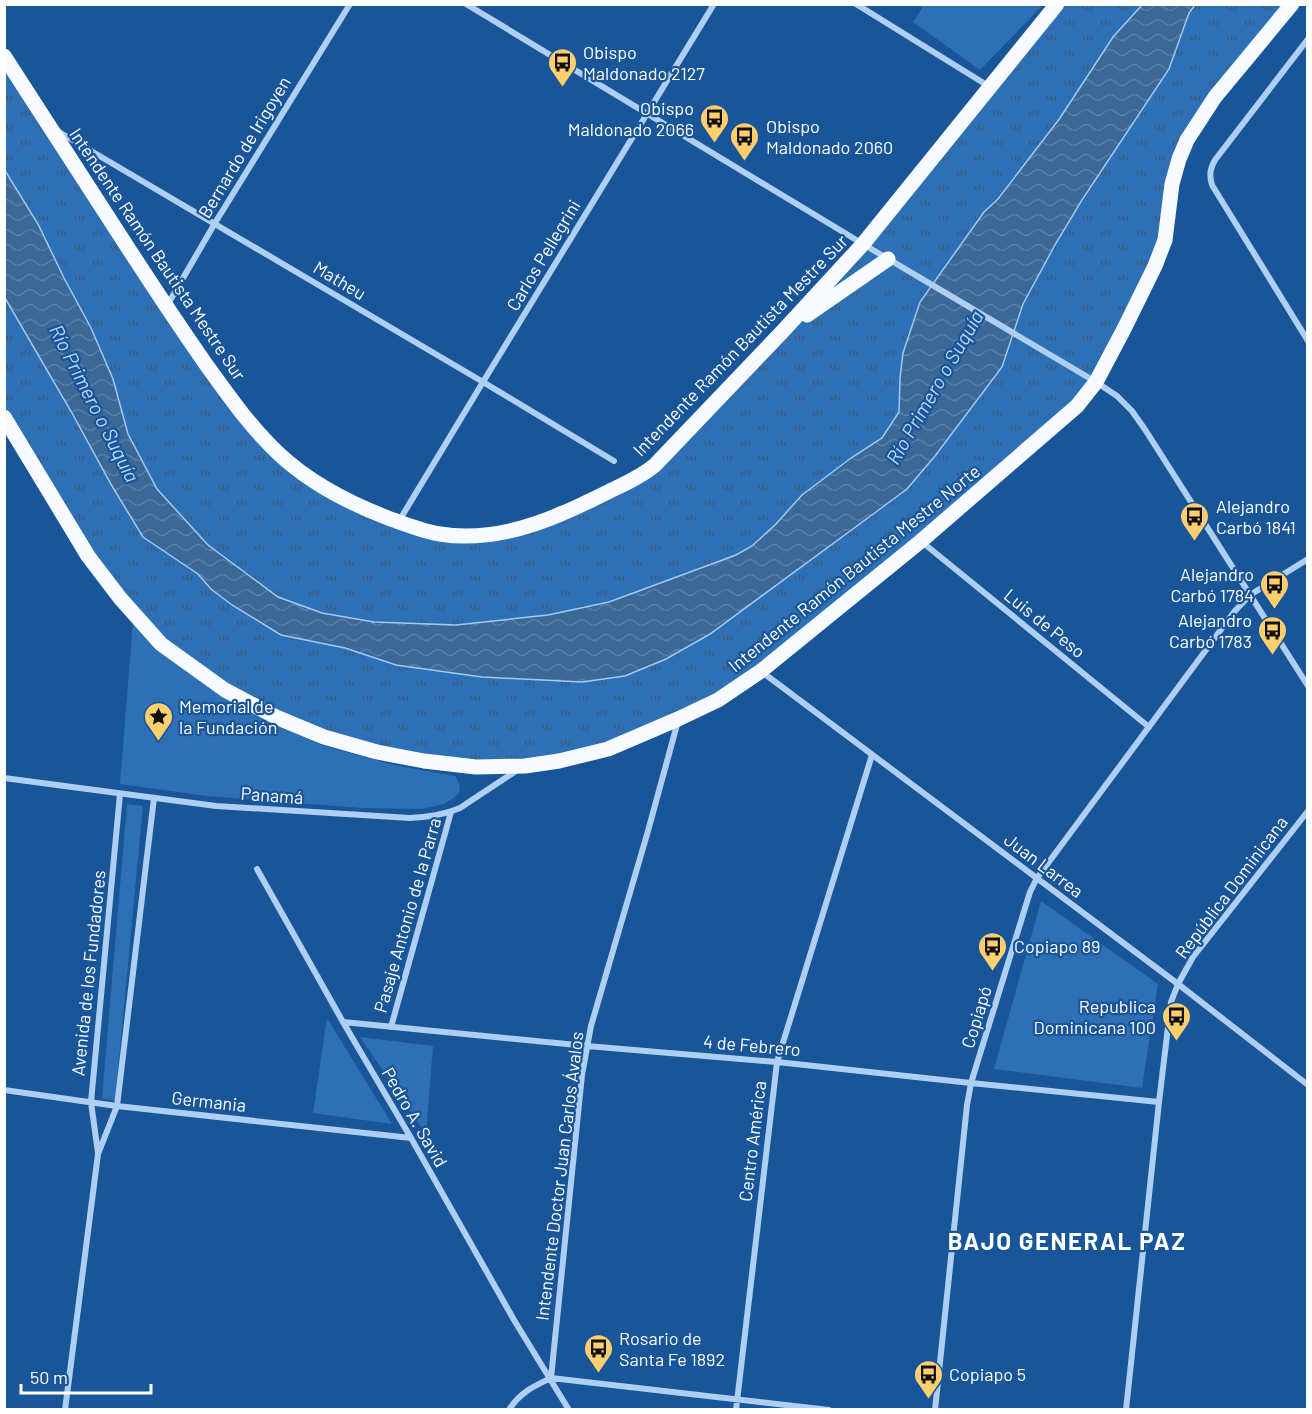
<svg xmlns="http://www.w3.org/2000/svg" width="1312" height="1414" viewBox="0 0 1312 1414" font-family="Barlow,sans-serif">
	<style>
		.grass { fill: url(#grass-tufts) }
		.park { fill: #2d70b6 }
		.water { fill: url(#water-waves); stroke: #a0caf3; stroke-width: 1.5 }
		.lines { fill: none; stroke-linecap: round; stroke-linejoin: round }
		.street { stroke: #aecff1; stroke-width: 6 }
		.primary { stroke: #f7fbff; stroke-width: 15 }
		.labels { text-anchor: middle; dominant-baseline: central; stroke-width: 4.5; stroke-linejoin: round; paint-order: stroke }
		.poi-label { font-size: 18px; fill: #fff; stroke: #195599; text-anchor: start }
		.street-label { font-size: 18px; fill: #fff; stroke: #195599 }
		.water-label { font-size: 20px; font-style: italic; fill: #bad8f7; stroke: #195599 }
		.district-label { font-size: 24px; font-weight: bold; letter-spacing: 1.5px; fill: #fff; stroke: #195599 }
	</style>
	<defs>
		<pattern id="grass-tufts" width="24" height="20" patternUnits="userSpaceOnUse" patternTransform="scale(1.5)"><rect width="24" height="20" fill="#2d70b6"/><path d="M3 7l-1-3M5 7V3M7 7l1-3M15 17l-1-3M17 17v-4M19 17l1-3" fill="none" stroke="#3e5c7c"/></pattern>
		<pattern id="water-waves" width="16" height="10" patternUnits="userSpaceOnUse" patternTransform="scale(1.5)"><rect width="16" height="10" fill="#3c6898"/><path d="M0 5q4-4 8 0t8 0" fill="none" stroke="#597fa7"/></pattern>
	</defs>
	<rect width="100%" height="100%" fill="#195599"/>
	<path class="grass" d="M1057 5H1142L1113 37 1060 118 998 199 984 212 920 302 903 353 900 378 899 412 882 438 851 458 802 495 776 524 752 546 736 555 609 602 548 615 457 625 374 622 322 613 278 597 208 545 157 489 128 434 113 379 91 328 64 278 38 224 5 169 4 56 226 393 297 469 420 530 498 534 630 482 782 332Z
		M1195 5H1292L1187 140 1165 239 1096 382 739 687 559 761H424L276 717 161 644 120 598 5 417 4 298 72 413 112 486 143 537 198 574 211 589 232 605 281 635 345 648 396 665 625 676 666 659 710 634 907 489 1002 367 1023 304 1056 243 1120 143 1189 13Z"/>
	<path class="park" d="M1037 5 1041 7 980 70 913 22 924 5Z
		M133 621 187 672 240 707 321 745 394 765 455 776 459 783 460 791 454 798 444 804 421 809 362 808 207 796 120 784Z
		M127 804 143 806 115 1101 102 1098Z
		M1041 901 1158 984 1142 1088 994 1069Z
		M327 1018 392 1124 313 1113Z
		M360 1037 433 1046 426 1134Z"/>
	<path class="water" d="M1142 5H1195L1189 13 1169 69 1082 200 1056 243 1023 304 1002 367 935 456 907 489 880 509 710 634 666 659 625 676 582 682 482 677 396 665 345 648 281 635 232 605 211 589 198 574 143 537 112 486 72 413 5 298 4 169 38 224 64 278 91 328 113 379 128 434 157 489 208 545 278 597 322 613 374 622 456 625 548 615 609 602 736 555 752 546 776 524 802 495 851 458 882 438 899 412 900 378 903 353 920 302 984 212 998 199 1060 118 1113 37Z"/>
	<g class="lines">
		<path class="street" d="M466 4 863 244 1096 382 1117 396 1132 411 1146 431 1308 686
			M856 4 990 87
			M1308 39 1215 160C1210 169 1209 175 1212 185L1308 341
			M59 132 483 382 614 461
			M168 304 215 223 350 4
			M399 521 483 382 714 4
			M922 542 1149 727
			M762 672 1178 984 1308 1085
			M4 778 216 806 410 818C428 817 444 815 460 808L519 769
			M257 869 343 1022 411 1138 514 1320 569 1410
			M343 1022 587 1046 777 1062 971 1083 1159 1102
			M391 1027 451 812
			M4 1090 117 1106 411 1138
			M98 1153 91 1102 120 794
			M551 1378 582 1075 591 1026 648 831 678 721
			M551 1378 829 1410
			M65 1410 98 1154 117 1106 154 798
			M509 1410C519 1393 534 1386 551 1378
			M736 1410 777 1062 872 755
			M935 1410 967 1105 971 1083 1030 892 1037 878 1234 612 1250 595 1308 559
			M1126 1410 1159 1102 1171 1002 1178 984 1193 957 1308 811"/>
		<path class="primary" d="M4 56C47 122 90 188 132 254 156 291 180 327 205 363 228 395 251 428 279 454 310 483 349 503 388 518 405 524 422 531 440 534 482 541 524 530 563 513 578 507 593 499 608 492 624 484 641 477 655 465L782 332 863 244 1057 4
			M807 315 888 259
			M4 417 88 556 120 598 161 644 225 690 276 717 324 737 377 752 424 761 476 767 525 766 559 761 608 749 678 719 718 700 761 671 921 541 1077 406 1096 382 1124 329 1155 266 1165 240 1172 184 1179 159 1187 140 1215 97 1292 4"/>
	</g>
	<defs>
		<symbol id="bus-pin" viewBox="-11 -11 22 30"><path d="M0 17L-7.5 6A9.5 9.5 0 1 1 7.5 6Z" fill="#ffcf6d" stroke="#195599"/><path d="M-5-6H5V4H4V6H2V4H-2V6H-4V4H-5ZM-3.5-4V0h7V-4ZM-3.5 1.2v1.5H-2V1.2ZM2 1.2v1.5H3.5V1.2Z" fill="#111"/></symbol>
		<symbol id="sight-pin" viewBox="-11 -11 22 30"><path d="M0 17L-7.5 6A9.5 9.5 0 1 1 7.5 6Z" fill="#ffcf6d" stroke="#195599"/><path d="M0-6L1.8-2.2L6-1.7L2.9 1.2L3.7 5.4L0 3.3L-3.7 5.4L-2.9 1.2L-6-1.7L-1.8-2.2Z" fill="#111"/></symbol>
	</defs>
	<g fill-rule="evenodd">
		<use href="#bus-pin" x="546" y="46" width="33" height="45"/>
		<use href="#bus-pin" x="698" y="102" width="33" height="45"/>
		<use href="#bus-pin" x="728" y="120" width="33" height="45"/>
		<use href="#bus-pin" x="1178" y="500" width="33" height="45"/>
		<use href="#bus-pin" x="1258" y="568" width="33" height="45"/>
		<use href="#bus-pin" x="1256" y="614" width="33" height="45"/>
		<use href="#sight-pin" x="142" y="700" width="33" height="45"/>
		<use href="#bus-pin" x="976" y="930" width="33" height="45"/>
		<use href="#bus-pin" x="1160" y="1000" width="33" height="45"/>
		<use href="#bus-pin" x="582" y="1332" width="33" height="45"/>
		<use href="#bus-pin" x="912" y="1358" width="33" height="45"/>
	</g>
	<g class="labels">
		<g class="poi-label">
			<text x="583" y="52">Obispo<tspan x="583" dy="21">Maldonado 2127</tspan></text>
			<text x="694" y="108" text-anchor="end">Obispo<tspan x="694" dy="21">Maldonado 2066</tspan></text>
			<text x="766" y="126">Obispo<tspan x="766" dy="21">Maldonado 2060</tspan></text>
			<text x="1216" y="506">Alejandro<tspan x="1216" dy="21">Carbó 1841</tspan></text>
			<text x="1254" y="574" text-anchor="end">Alejandro<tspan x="1254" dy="21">Carbó 1784</tspan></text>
			<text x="1252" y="620" text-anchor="end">Alejandro<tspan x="1252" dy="21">Carbó 1783</tspan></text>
			<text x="179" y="706">Memorial de<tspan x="179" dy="21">la Fundación</tspan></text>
			<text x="1014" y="946">Copiapo 89</text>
			<text x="1156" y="1006" text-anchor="end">Republica<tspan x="1156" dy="21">Dominicana 100</tspan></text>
			<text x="619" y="1338">Rosario de<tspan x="619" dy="21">Santa Fe 1892</tspan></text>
			<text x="949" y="1374">Copiapo 5</text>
		</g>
		<g class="street-label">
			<text transform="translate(244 147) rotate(-59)">Bernardo de Irigoyen</text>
			<text transform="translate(158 254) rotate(56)">Intendente Ramón Bautista Mestre Sur</text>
			<text transform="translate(543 255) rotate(-59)">Carlos Pellegrini</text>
			<text transform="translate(340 280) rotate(31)">Matheu</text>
			<text transform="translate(740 345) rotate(-46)">Intendente Ramón Bautista Mestre Sur</text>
			<text transform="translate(854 568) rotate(-39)">Intendente Ramón Bautista Mestre Norte</text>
			<text transform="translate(1045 623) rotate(39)">Luis de Peso</text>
			<text transform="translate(272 795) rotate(4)">Panamá</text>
			<text transform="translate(1044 865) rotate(37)">Juan Larrea</text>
			<text transform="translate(1231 887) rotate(-53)">República Dominicana</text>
			<text transform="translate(407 915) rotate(-74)">Pasaje Antonio de la Parra</text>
			<text transform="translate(88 973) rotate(-84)">Avenida de los Fundadores</text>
			<text transform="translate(976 1017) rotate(-73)">Copiapó</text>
			<text transform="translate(752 1045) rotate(5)">4 de Febrero</text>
			<text transform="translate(209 1101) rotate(6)">Germania</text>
			<text transform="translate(415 1117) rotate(60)">Pedro A. Savid</text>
			<text transform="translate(752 1141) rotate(-83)">Centro América</text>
			<text transform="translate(559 1176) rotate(-83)">Intendente Doctor Juan Carlos Ávalos</text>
		</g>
		<g class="water-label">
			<text transform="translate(934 387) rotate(-60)">Río Primero o Suquía</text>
			<text transform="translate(95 403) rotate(63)">Río Primero o Suquía</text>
		</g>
		<g class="district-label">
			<text x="1067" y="1240">BAJO GENERAL PAZ</text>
		</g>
	</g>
	<rect width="1312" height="1414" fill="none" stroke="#ffffff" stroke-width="12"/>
	<path d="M21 1384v9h130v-9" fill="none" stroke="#ffffff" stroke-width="3"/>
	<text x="30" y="1384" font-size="18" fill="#ffffff" stroke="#195599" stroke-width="4.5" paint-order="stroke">50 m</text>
</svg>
